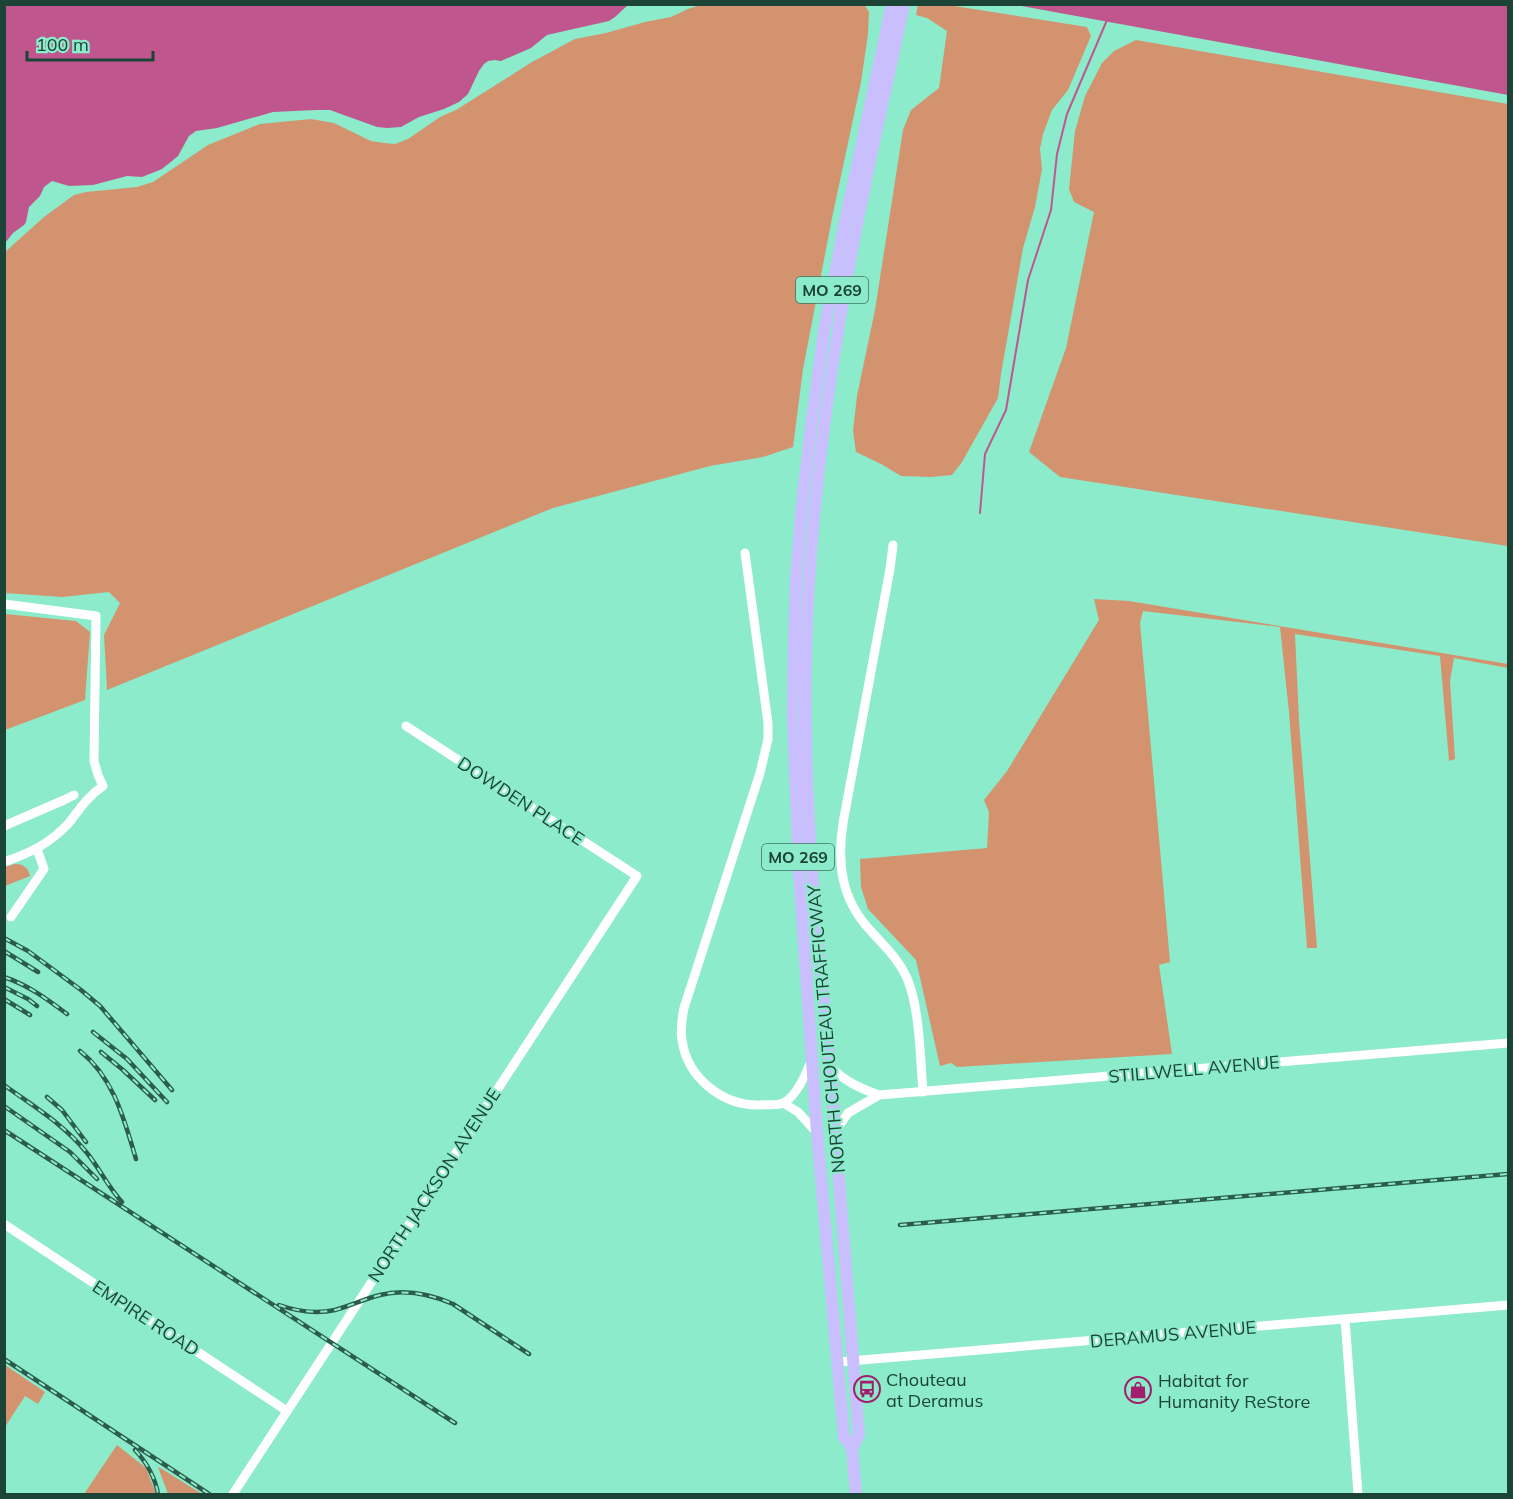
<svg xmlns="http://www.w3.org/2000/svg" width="1513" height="1499" viewBox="0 0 1513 1499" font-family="Mulish,sans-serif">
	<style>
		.green { fill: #d3936f }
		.water { fill: #bf578e }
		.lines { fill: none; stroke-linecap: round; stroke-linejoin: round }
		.stream { stroke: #bf578e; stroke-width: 2 }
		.minor { stroke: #fff; stroke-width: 9 }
		.major { stroke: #cabffe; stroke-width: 12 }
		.rail-casing { stroke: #2c5d4c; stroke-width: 4.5 }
		.rail { stroke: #8cebca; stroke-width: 2; stroke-dasharray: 7; stroke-linecap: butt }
		.labels { text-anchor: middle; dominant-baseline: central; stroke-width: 4.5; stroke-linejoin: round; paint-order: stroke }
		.shield { fill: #8cebca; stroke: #3d7662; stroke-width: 1.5 }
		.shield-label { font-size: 16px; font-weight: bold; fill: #1b4436 }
		.street-label { font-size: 18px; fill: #1b4436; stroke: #8cebca }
		.poi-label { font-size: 18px; fill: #1b4436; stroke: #8cebca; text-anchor: start }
	</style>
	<rect width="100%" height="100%" fill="#8cebca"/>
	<path class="green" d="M703 4H864L869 12 868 34 861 82 832 218 803 369 793 447 763 457 710 466 553 508 107 690 104 635 120 603 109 592 62 597 5 593V252L44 217 74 195 86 192 137 187 153 182 208 145 260 124 311 119 334 123 371 141 384 143 395 144 408 139 440 117 456 110 532 62 575 39 606 33 645 22 671 17 688 9Z
		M918 5H948L1087 27 1091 36 1068 90 1052 110 1043 134 1040 149 1042 169 1035 207 1023 248 1001 374 998 398 962 462 952 475 931 477 901 476 881 464 856 452 853 431 857 396 875 310 903 130 911 110 939 88 947 31 927 18 916 15Z
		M1136 40 1508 104V546L1060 477 1029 452 1066 348 1094 212 1074 202 1069 189 1075 131 1085 96 1102 63 1114 51Z
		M1094 599 1129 601 1508 664V668L1454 658 1450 681 1455 759 1449 761 1440 656 1295 634 1299 721 1317 948H1307L1289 712 1280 627 1143 611 1140 623 1170 962 1159 965 1172 1054 957 1067 951 1063 940 1066 916 960 868 909 861 887 860 859 987 848 989 812 984 800 1007 771 1099 620Z
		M5 614 76 621 90 632 85 700 5 730Z
		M15 864C23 864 28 867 30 876L5 886V867Z
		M5 1365 45 1392 38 1404 25 1396 5 1427Z
		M117 1445 146 1468 156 1494H84Z
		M158 1467 162 1469 202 1494H168Z"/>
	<path class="water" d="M5 4H628V5L615 17 609 21 547 35 531 48 501 61 495 60 488 61 484 64 479 71 468 94 459 102 444 109 419 117 401 127 387 128 377 127 330 110H316L273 112 217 128 196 131 189 136 178 156 172 161 162 169 142 177 127 176 93 185 69 186 52 181 44 187 40 196 29 207 26 222 24 225 13 233 5 243Z
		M1016 5H1508V95Z"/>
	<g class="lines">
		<path class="stream" d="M980 513 985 454 1006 410 1028 280 1051 210 1057 154 1067 114 1107 20"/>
		<path class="minor" d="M893 545 890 569 843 823C837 863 841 899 870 930 884 946 898 958 907 978 920 1009 920 1057 923 1092
			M745 553 768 723V739L760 773 684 1008C682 1018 680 1029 682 1040 687 1077 722 1106 760 1105 767 1104 777 1106 783 1103 796 1097 806 1074 811 1061
			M4 604 96 616 94 761 98 775 103 786C88 796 79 810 68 824 49 844 30 853 4 862
			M4 826 64 800 74 795
			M11 917 44 869 37 849
			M830 1066C844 1081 859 1088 879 1095
			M783 1103 798 1112 817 1133
			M835 1132 848 1113 879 1095 1508 1043
			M4 1224 287 1411
			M1345 1319 1358 1494
			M838 1362 1508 1305
			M233 1494 637 876 406 726"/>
		<path class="major" d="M852 1448 859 1435C848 1307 840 1180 829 1052 825 1009 819 966 816 923 808 831 804 739 806 648 809 542 821 435 838 331 855 221 881 113 904 4
			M856 1494 852 1448 844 1437 817 1133 799 873 793 716 794 645 796 580 801 513 812 418 824 331 845 222 892 4"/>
		<defs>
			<path id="rail" d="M4 938 28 951 81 990 100 1006 172 1090
				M4 951 38 972
				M4 977C28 985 47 999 67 1014
				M4 987 28 999 37 1006
				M4 999 30 1015
				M93 1032 127 1059 167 1102
				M80 1051C114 1078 124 1119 136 1159
				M101 1052 123 1070 155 1100
				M4 1085C33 1106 65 1125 87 1153 100 1169 108 1187 122 1202
				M47 1097 62 1110 86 1142
				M4 1106 70 1152 97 1179
				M4 1130 455 1423
				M900 1225 1508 1174
				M279 1305C296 1311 317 1314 335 1310 350 1306 364 1299 380 1295 404 1289 430 1294 453 1304L529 1354
				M4 1359 209 1494
				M135 1450C147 1463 155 1477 158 1494"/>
		</defs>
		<use href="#rail" class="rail-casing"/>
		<use href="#rail" class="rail"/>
	</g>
	<defs>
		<symbol id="bus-ring" viewBox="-11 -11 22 22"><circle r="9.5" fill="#8cebca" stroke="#a21e6d" stroke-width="1.5"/><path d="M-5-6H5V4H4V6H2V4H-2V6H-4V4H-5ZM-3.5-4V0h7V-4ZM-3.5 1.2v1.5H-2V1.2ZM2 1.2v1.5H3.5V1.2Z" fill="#a21e6d"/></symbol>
		<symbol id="shop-ring" viewBox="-11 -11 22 22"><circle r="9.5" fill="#8cebca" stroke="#a21e6d" stroke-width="1.5"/><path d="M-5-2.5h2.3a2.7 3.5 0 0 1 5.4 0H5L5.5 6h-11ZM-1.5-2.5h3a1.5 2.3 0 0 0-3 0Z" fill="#a21e6d"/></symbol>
	</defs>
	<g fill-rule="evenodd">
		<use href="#bus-ring" x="852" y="1374" width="30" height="30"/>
		<use href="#shop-ring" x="1123" y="1375" width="30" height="30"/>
	</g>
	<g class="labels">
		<g class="shield">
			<rect x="796" y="277" width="72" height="26" rx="4.5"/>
			<rect x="762" y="844" width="72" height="26" rx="4.5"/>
		</g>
		<g class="shield-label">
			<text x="832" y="290">MO 269</text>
			<text x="798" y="857">MO 269</text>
		</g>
		<g class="street-label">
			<text transform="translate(521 801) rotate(33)">DOWDEN PLACE</text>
			<text transform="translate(826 1029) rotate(-95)">NORTH CHOUTEAU TRAFFICWAY</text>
			<text transform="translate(1194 1069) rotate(-5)">STILLWELL AVENUE</text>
			<text transform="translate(434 1185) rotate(-57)">NORTH JACKSON AVENUE</text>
			<text transform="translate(146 1318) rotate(33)">EMPIRE ROAD</text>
			<text transform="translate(1173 1334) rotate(-5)">DERAMUS AVENUE</text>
		</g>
		<g class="poi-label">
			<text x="886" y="1379">Chouteau<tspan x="886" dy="21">at Deramus</tspan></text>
			<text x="1158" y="1380">Habitat for<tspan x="1158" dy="21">Humanity ReStore</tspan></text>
		</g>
	</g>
	<rect width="1513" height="1499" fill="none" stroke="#1b4436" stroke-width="12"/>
	<path d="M27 51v9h126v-9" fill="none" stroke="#1b4436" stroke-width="3"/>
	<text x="36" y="51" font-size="18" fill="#1b4436" stroke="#8cebca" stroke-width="4.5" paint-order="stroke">100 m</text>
</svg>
